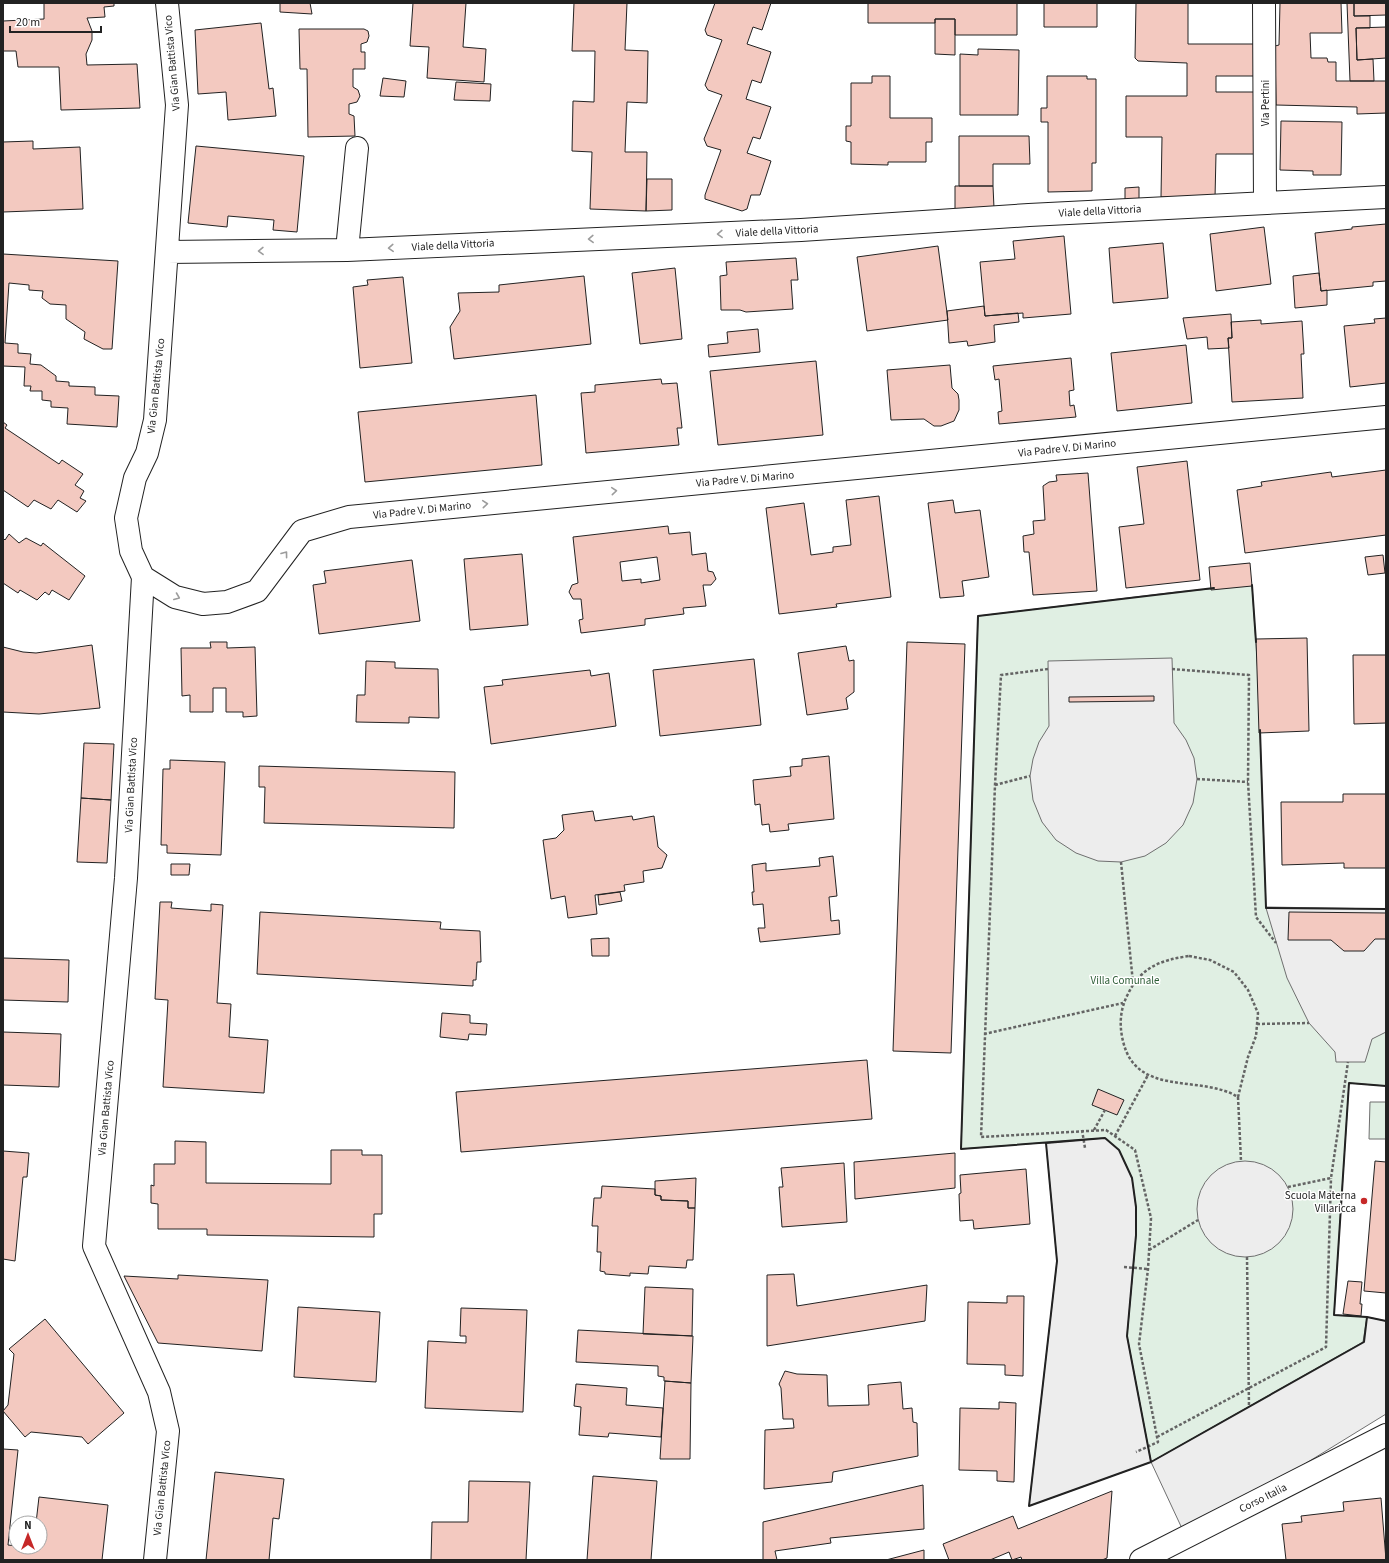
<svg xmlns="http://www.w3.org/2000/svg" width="1389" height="1563" viewBox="0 0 1389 1563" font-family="'Source Sans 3',sans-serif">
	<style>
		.green { fill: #e0efe3; stroke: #6f6f6f }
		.parking { fill: #ededed; stroke: #6f6f6f }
		.building { fill: #f3c9c0; stroke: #222; fill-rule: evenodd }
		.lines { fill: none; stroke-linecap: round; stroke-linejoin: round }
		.minor-casing { stroke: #222; stroke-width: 24 }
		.path { stroke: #646464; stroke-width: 2.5; stroke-dasharray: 3 2; stroke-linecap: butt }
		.minor { stroke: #fff; stroke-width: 22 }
		.wall { stroke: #222; stroke-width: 2 }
		.oneway { stroke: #9c9c9c }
		.poi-dot { fill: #c62828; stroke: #fff; stroke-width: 1.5 }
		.labels { text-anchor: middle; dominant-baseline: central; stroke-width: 3; stroke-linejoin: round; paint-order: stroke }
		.street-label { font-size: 11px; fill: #222; stroke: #fff }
		.park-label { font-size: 11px; fill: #2f5e38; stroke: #fff }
		.poi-label { font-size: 11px; fill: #222; stroke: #fff; text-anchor: end }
	</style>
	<rect width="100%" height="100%" fill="#fff"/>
	<path class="green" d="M1252 585 1258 674 1266 907 1386 909V1086L1349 1083 1334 1315 1367 1317 1364 1342 1151 1462 1127 1336 1136 1235 1105 1138 961 1149 978 616 1177 592Z
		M1370 1102H1386V1139H1369Z"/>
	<path class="parking" d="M1172 658 1174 723 1186 740 1194 758 1197 779 1193 803 1183 825 1166 843 1145 856 1121 862 1098 861 1076 853 1056 840 1042 822 1033 800 1030 776 1033 759 1039 742 1049 726 1048 661Z
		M1266 908 1386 909V1032L1372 1039 1365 1062H1336L1335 1052 1309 1023 1287 978Z
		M1105 1138 1119 1150 1132 1178 1136 1207V1235L1127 1336 1151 1462 1363 1342 1367 1317 1386 1321V1414L1186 1537 1151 1462 1029 1506 1057 1261 1046 1143Z
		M1197 1209a48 48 0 1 1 96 0a48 48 0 1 1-96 0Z"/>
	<path class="building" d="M44 3H114V6L104 7 105 17 87 18 92 31V40L86 54 87 65 137 64 140 108 61 110 59 67H18L16 51H3V21L44 19Z
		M280 3H310L312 14 280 12Z
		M413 3H466L463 47 486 49 484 82 427 78 429 47 410 46Z
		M574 3H627L625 50 648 51 647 103 627 102 625 152H647L646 211 590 209 592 152 572 151 573 101 594 102 595 51H572Z
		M715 3H771L762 30 753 27 747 44 771 52 761 83 752 80 746 99 771 107 760 139 753 137 747 153 771 161 760 195H751L747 209 742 211 705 199V195L721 150 707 146 704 139 722 95 708 90 705 85 722 40 707 35 705 30Z
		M868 3H1017V35H955V19H935V23H868Z
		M1044 3H1097V27H1044Z
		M1136 3H1188V44H1255V76H1216V92H1260V154H1216L1215 198 1161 197 1162 137H1126V96H1187V63L1138 61 1135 58Z
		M1280 3H1341L1342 33H1310L1311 58H1327L1328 62H1336V81H1386V113L1357 114V107L1276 105 1275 46 1279 45Z
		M1347 3H1354V16H1370V28H1356L1357 60 1373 59 1374 81H1350Z
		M1354 3H1386V15L1354 16Z
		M935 19H955V55L935 54Z
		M261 23 269 89 273 88 276 116 228 120 226 92 198 94 195 30Z
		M1386 27V58L1357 60 1356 28Z
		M299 29H364L368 31 369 36 367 42 361 44V52H365V69H353V87L358 90 360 96 357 102 349 104V114L354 116 355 136 308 137 307 69H300Z
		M978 49 1019 50 1018 115H960V54L978 55Z
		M872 76H890V118H932V142H926V162H888V165L851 164V142L846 141V126H851V83H872Z
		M1047 76H1087V79H1096V163H1092V191L1048 192V122H1041V108H1047Z
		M383 78 406 81 404 97 380 96Z
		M456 82 491 84 490 101 454 100Z
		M1281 121 1342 122 1341 175H1313V171L1280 170Z
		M959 136H1029L1030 164H993V186H959Z
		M33 141V149L80 147 83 209 3 212V142Z
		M196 146 304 156 297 232 273 230 274 220 228 216 227 227 188 223Z
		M647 179H672V210L646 211Z
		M955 186H993L994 208 955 210Z
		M1139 187V202H1125V188Z
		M1386 224V281L1373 282V286L1321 291 1315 233 1352 229V227Z
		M1264 227 1271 284 1216 291 1210 234Z
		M1064 236 1071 314 1023 318V313L985 316 980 262 1015 259 1013 241Z
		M1163 243 1168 298 1113 303 1109 248Z
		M938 246 948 320 867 331 857 257Z
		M3 254 118 261 112 349H103L84 339 85 332 66 319V305L50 304 42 298 43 291 29 290V285L9 283 5 343 18 344V353L31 354 30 364 41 365 56 376V381L69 382V386L95 387V395L119 396 117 427 67 424 68 408 51 407V401L42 400V391H30L31 386H24L25 367 3 366Z
		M796 258 798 280H791L793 309 746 312 740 310H721L720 276 727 275 726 262Z
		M675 268 682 339 640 344 632 273Z
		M1319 273 1321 291 1327 290V305L1295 308 1293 276Z
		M584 276 591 344 454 359 450 327 460 311 458 293 499 292V285Z
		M403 277 412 363 360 368 353 287 368 285 367 280Z
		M984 306 985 316 1018 313 1019 322 994 325 995 342 968 346 967 341 949 343 947 311Z
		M1231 314 1232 338H1228L1229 348 1208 349 1207 337 1187 339 1183 318Z
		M1386 318V383L1350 387 1344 326 1375 323 1374 319Z
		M1261 320V324L1302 321 1304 354H1301L1303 398 1232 402 1228 338H1232L1231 322Z
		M758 329 760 352 709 357 708 345 728 343 727 332Z
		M1186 345 1192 403 1117 411 1111 353Z
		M1071 358 1074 390 1069 391 1070 406 1074 405 1076 417 999 424 998 412 1002 411 999 379 995 380 993 366Z
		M816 361 823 435 718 445 710 371Z
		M950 365 952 388 958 394 959 400V410L954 421 941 426H934L924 419 891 420 887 370Z
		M661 379 662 384 677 383 682 428H677L679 445 586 453 581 393 595 392V385Z
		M536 395 542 465 365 482 358 412Z
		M3 422 7 425 5 428 59 464 62 460 83 474 75 485 84 491 80 498 86 501 77 512 58 500 51 509 34 500 28 507 3 490Z
		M1187 461 1200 580 1126 588 1119 527 1144 524 1137 467Z
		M1386 470V535L1245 553 1237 490 1262 486 1261 482 1331 472 1332 477Z
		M1088 473 1097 591 1033 595 1029 552H1024L1023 536 1034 534 1033 521 1045 520 1043 486 1049 482 1057 481 1056 475Z
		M879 496 891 597 836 604 837 607 779 614 766 508 804 503 811 555 833 552V547L851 545 846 500Z
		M953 500 955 513 980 510 989 577 962 581 964 596 940 598 928 503Z
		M668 526 669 534 690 532 692 555 706 553 708 571 713 572 716 579 711 585H703L706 606 683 608 684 614 645 619V625L581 633 579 620 583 619 581 599H573L569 592 572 585 578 583 573 537ZM657 557 660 580 641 583V579L622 581 620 562Z
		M9 534 19 543 26 538 41 546 43 543 85 576 69 600 52 590 49 595 45 592 37 600 20 590 18 593 3 583V538L5 540Z
		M522 554 528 625 470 630 464 559Z
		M1383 555 1385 573 1368 575 1365 557Z
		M412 560 420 621 319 634 313 585 326 583 324 571Z
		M1250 563 1252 586 1211 590 1209 567Z
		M1307 638 1309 731 1259 733 1256 639Z
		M210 642H227V648L255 647 257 716 243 717V712H226V688H213V712H190V695L182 696 181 648H211Z
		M907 642 965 644 951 1053 893 1051Z
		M92 645 100 708 39 714 3 712V647L23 652 36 653Z
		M846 646 849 661 854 660V692L846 698 848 709 807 715 798 653Z
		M1353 655H1386V723L1354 724Z
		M754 659 761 725 660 736 653 670Z
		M366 661 395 662V668L438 669 439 718 409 717V723L356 722 357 695H365Z
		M590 670 591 676 609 673 616 726 491 744 484 687 503 685 502 680Z
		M1154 696V701L1069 702V697Z
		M84 743 114 744 111 800 81 798Z
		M829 756 834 819 788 824 789 830 770 832 769 824 762 825 760 804 755 805 753 780 791 776 790 767 802 766V759Z
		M170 760 225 762 221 855 167 853V845H161L163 769H170Z
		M259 766 455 772 454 828 264 823 265 787H259Z
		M1343 794H1386V868H1344V863L1282 865 1281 802H1343Z
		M81 798 111 800 107 863 77 862Z
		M593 811 595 821 632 816 633 820 654 816 658 847 667 855 662 868 643 871 644 882 624 885 625 891 595 895 597 914 568 918 565 896 551 899 543 840 556 838 564 830 562 815Z
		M833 856 837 896 829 897 831 921 839 920 840 934 760 942 758 928H765L763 904 753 905 752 892H754L752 865 766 863V871L820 866 819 858Z
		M171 864H190L189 875H171Z
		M620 892 622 901 599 905 598 895Z
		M160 902H172L171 908 211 911V904L223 905 217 1003 231 1004 229 1037 268 1040 264 1093 163 1087 168 1000 155 999Z
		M260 912 441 922 440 929 480 931 481 962H477L476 980H473V986L257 974Z
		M1289 912 1386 913V939H1375L1364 951H1344L1331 940H1288Z
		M609 938V956H592L591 939Z
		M3 958 69 960 68 1002 3 1000Z
		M442 1013 470 1015V1023L487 1024 486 1035 469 1034 468 1040 440 1037Z
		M3 1032 61 1034 59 1087 3 1085Z
		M867 1060 872 1119 461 1152 456 1092Z
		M1098 1089 1124 1100 1117 1115 1092 1105Z
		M175 1141 206 1142V1183L331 1184V1150H362V1155H382V1214H374V1237L207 1235V1229H158V1204L151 1203V1185L154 1186V1164H175Z
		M3 1151 29 1153 27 1177H23L15 1261 3 1259Z
		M955 1153V1188L855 1199 854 1162Z
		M1375 1161 1386 1162V1293L1364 1291Z
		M844 1163 847 1222 782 1227 779 1187H783L781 1168Z
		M1026 1169 1030 1224 974 1229 973 1220 960 1221 959 1194 961 1193 960 1175Z
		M696 1178 695 1208H688V1201L661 1200V1196L655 1195V1181Z
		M602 1186 655 1189V1195L661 1196V1200L688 1201V1208H695L693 1260H687L686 1268 649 1266 648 1274 630 1273V1276L605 1274V1272L600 1271 601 1252H597L598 1226H592L594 1198H601Z
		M794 1274 797 1306 927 1285 925 1321 767 1346V1275Z
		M178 1275 268 1280 262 1351 158 1343 124 1276 178 1279Z
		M1348 1281 1362 1282 1360 1304H1362L1361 1316 1343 1314Z
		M645 1287 693 1289 692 1336 643 1334Z
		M1007 1296H1024L1023 1376 1005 1375V1365L967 1364 968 1302 1007 1303Z
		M298 1307 380 1312 376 1382 294 1377Z
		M461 1308 527 1310 523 1412 425 1408 428 1341 466 1343V1336H460Z
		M45 1319 124 1413 88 1444 82 1437 31 1432 25 1437 3 1411 8 1405 14 1354 9 1349Z
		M578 1330 693 1336 691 1383 664 1381V1377L658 1376V1366L576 1362Z
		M785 1371 797 1374 827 1375 828 1406 869 1405 868 1385 901 1382 903 1409 912 1408 913 1422 917 1423 918 1456 833 1472 832 1482 764 1489 765 1430 794 1428 793 1419H783L781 1388 779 1384Z
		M665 1381 691 1383 690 1459H660Z
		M576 1384 627 1388 626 1405 663 1408 661 1437 609 1433 608 1437 579 1435 581 1407 574 1406Z
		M999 1402 1016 1403 1014 1482 997 1481V1471L959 1470 960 1408 999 1409Z
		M3 1449 18 1450 8 1545 34 1548 40 1547V1523H36L39 1497 108 1505 102 1560H3Z
		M215 1472 284 1479 279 1519 273 1518 269 1560H206Z
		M593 1476 657 1481 651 1560H587Z
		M469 1481 530 1482 526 1560H431L432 1522H468Z
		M923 1485 924 1529 830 1538 831 1543 775 1551 777 1560H763V1522Z
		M1112 1491 1107 1558 1102 1560H1022L1021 1557 1012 1560 1009 1552 990 1560H949L943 1544 1013 1516 1018 1529Z
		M1381 1498 1386 1560H1286L1282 1524 1302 1522 1301 1516 1344 1511 1343 1502Z
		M924 1550V1560H886Z"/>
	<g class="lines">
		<defs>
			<path id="minor" d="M1264 3 1265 203
				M347 250 357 148
				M167 252 347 250 801 230 1029 215 1386 197
				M143 577 175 597 203 604 227 602 257 591 302 531 349 517 1386 417
				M155 1560 168 1431 159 1392 94 1246 126 878 143 577 131 551 126 518 135 478 147 453 155 420 177 105 167 3
				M1141 1560 1386 1435"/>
		</defs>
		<use href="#minor" class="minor-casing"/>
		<path class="path" d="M1048 669 1001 675 995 785 981 1137 1106 1130 1135 1150 1151 1218 1148 1269 1139 1344 1158 1442 1136 1452
			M1172 669 1249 675 1248 782 1256 917 1276 943
			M1197 779 1248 782
			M995 785 1030 776
			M1121 862 1133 983
			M1189 956 1210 960 1234 972 1248 990 1258 1013 1256 1036 1248 1057 1238 1097C1201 1074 1136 1098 1123 1041 1119 1025 1120 1009 1128 994 1141 967 1161 960 1189 956Z
			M1257 1024 1309 1023
			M984 1034 1123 1003
			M1238 1097 1241 1161
			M1082 1130 1085 1148
			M1094 1130 1105 1110
			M1115 1136 1148 1075
			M1288 1187 1331 1178 1348 1062
			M1149 1250 1198 1220
			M1247 1257 1249 1407
			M1124 1267 1148 1269
			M1157 1437 1326 1347 1331 1178"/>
		<use href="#minor" class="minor"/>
		<path class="wall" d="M1252 585 1256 642
			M1214 588 978 616 961 1149 1105 1138 1119 1150 1132 1178 1136 1207V1235L1127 1336 1151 1462 1364 1342 1367 1317 1334 1315 1349 1083 1386 1086
			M1260 730 1266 908 1386 909
			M1105 1138 1119 1150 1132 1178 1136 1207V1235L1127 1336 1151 1462 1029 1506 1057 1261 1046 1143Z
			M1367 1317 1386 1321"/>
	</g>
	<defs><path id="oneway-chevron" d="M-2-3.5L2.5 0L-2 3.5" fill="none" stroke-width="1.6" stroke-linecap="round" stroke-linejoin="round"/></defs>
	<g class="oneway">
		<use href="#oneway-chevron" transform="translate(720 234) rotate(178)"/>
		<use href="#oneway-chevron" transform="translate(591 239) rotate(178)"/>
		<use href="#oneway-chevron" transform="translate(391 248) rotate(177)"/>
		<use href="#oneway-chevron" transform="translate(261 251) rotate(179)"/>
		<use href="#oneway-chevron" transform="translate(614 491) rotate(-5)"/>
		<use href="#oneway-chevron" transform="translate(485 504) rotate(-5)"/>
		<use href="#oneway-chevron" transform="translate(285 554) rotate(-53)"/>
		<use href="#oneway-chevron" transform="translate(177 597) rotate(22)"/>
	</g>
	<circle class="poi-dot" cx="1364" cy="1201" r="4"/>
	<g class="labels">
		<g class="street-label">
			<text transform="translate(172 63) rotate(-95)">Via Gian Battista Vico</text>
			<text transform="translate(1265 103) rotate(-90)">Via Pertini</text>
			<text transform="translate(1100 211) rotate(-3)">Viale della Vittoria</text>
			<text transform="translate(777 231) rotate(-3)">Viale della Vittoria</text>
			<text transform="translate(453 245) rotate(-3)">Viale della Vittoria</text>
			<text transform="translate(156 386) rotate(-84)">Via Gian Battista Vico</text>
			<text transform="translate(1067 448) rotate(-6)">Via Padre V. Di Marino</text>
			<text transform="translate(745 479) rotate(-5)">Via Padre V. Di Marino</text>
			<text transform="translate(422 510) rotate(-6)">Via Padre V. Di Marino</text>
			<text transform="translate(131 785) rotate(-87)">Via Gian Battista Vico</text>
			<text transform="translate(106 1108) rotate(-85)">Via Gian Battista Vico</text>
			<text transform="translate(162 1488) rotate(-84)">Via Gian Battista Vico</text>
			<text transform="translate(1263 1498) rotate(-27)">Corso Italia</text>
		</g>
		<g class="park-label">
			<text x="1125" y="980">Villa Comunale</text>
		</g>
		<g class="poi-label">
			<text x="1356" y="1195">Scuola Materna<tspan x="1356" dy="13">Villaricca</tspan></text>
		</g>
	</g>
	<rect width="1389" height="1563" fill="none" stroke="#222222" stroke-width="8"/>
	<g transform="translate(28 1535)"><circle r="19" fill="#ffffff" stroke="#a7a7a7"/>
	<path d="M0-3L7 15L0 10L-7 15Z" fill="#c62828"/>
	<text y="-6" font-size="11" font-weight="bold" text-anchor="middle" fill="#222222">N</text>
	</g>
	<path d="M10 26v6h91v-6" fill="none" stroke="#222222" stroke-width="2"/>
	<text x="16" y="26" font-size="12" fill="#222222" stroke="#ffffff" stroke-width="3" paint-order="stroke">20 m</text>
</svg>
